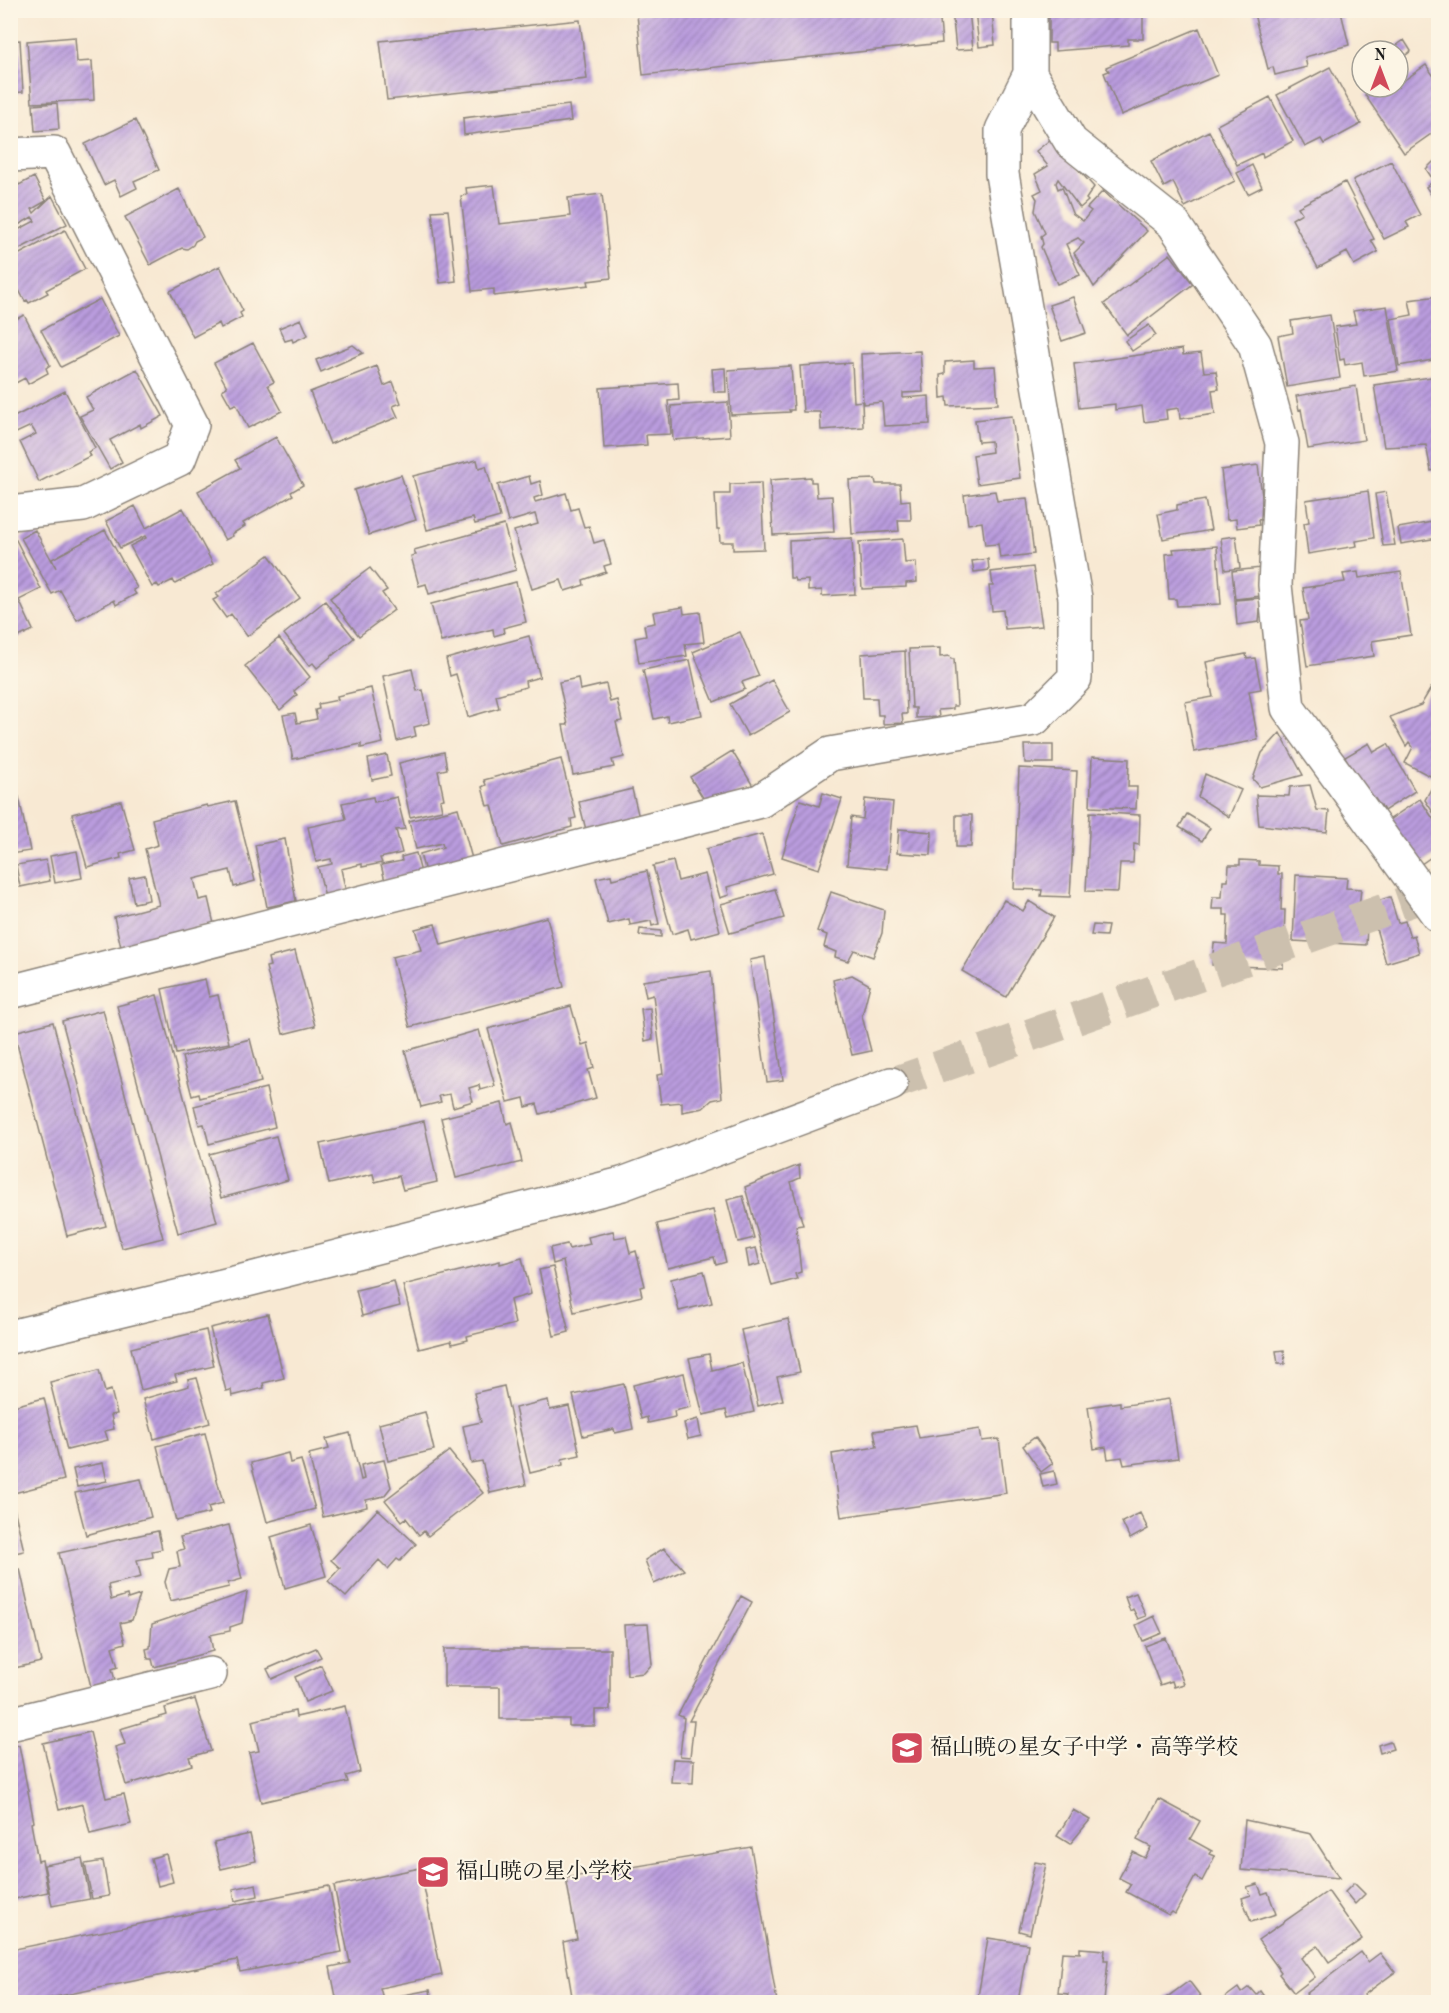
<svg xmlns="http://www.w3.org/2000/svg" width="1449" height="2013" viewBox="0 0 1449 2013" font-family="'Old Standard TT','Noto Serif JP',serif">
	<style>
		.building { fill: url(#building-hatch) }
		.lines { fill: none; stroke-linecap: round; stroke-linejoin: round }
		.minor-tunnel { stroke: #ccc0ae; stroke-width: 33; stroke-dasharray: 33 16; stroke-linecap: butt }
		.minor-casing { stroke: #8a8278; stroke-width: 36 }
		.minor { stroke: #fff; stroke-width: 33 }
		.labels { text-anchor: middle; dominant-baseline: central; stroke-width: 4.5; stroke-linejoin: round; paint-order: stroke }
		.poi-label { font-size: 22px; fill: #1c1c1c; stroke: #fcf5e5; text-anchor: start }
	</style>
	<defs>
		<pattern id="building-hatch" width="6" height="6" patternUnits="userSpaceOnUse" patternTransform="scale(1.5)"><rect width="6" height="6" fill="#ba9cde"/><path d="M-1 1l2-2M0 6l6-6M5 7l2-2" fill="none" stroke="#967eb3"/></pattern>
	</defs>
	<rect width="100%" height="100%" fill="#fcf5e5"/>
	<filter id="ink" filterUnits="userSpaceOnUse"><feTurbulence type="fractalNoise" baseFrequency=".0167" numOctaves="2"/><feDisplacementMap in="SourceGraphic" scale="12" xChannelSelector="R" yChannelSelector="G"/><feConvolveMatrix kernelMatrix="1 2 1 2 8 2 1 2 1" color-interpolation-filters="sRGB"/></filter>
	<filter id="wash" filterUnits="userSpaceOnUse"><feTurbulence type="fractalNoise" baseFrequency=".008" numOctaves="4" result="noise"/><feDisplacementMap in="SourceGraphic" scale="24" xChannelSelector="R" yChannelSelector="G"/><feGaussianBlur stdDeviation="1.35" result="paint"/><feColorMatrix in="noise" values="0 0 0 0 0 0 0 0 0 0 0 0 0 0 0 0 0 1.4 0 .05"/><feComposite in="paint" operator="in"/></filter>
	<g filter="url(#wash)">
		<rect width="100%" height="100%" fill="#f8e9d3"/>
		<g id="blocks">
			<path class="building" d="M669 10H939L942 43 643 75 637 14Z
				M952 10H969L973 49 956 50Z
				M975 10H992L995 45 979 47Z
				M1049 10H1143V39H1128V45L1055 51V43H1049Z
				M1253 10H1333V14L1341 12 1349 45 1305 57 1307 67 1275 75 1273 67 1268 69Z
				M580 20 587 79 387 100 380 41Z
				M1199 28 1218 75 1121 115 1104 73 1109 71 1106 67Z
				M75 37 77 62 92 61 94 100 32 103 27 41Z
				M20 40 23 92 10 93V41Z
				M1404 40 1411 51 1398 61V51H1389Z
				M1426 65 1438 82V129L1404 153 1365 95 1376 87H1398V75L1403 81Z
				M1330 67 1361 124 1324 144 1321 139 1305 147 1277 95Z
				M1270 97 1293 141 1263 157 1262 153 1237 165 1217 125Z
				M57 103 59 129 35 131 33 105Z
				M569 105 571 121 464 135 463 118Z
				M135 120 159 170 134 181 137 188 121 196 114 180 104 185 85 144Z
				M1209 131 1235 181 1185 207 1173 182 1164 187 1151 161Z
				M1051 139 1094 187 1086 199 1088 201 1080 208 1058 179 1056 183 1058 189 1062 187 1072 213 1083 221 1091 211 1087 208 1103 191 1147 231 1094 287 1074 253 1084 243 1078 238 1066 244 1080 275 1057 284 1041 247 1043 244 1041 236 1045 233 1035 211 1037 199 1034 194 1042 190 1035 174 1048 166 1036 151Z
				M1438 157V205L1426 187 1434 181 1426 169Z
				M1391 161 1420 215 1406 222 1409 227 1384 239 1353 180Z
				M1252 165 1262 187 1248 194 1237 173Z
				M10 169 19 185 34 177 46 201 32 209 34 213 52 196 67 224 10 254V234L35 221 32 217 10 230Z
				M1345 182 1374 239 1371 240 1378 252 1354 265 1347 252 1318 268 1292 219 1302 213 1298 207Z
				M494 185 499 224 570 216 568 198 602 194 611 278 588 281 589 285 494 296V289L472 291 461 196 467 195 466 188Z
				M179 189 203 237 195 241 193 245 187 249 182 248 150 265 125 217Z
				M448 210 456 281 440 283 432 211Z
				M65 230 85 269 46 290 48 293 29 303 27 300 25 301 10 274V259Z
				M1170 254 1193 284 1127 335 1104 304Z
				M220 266 243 311 240 313 242 317 221 328 219 323 193 337 170 291Z
				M1438 296V359L1399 366 1391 319 1412 315 1409 300Z
				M1073 297 1086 333 1062 341 1049 305Z
				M100 299 119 336 85 354V355L61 367 41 330Z
				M1387 306 1398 371 1364 376 1362 362 1345 365 1344 359 1340 360 1335 327 1356 324 1353 311Z
				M24 315 50 365 46 368 48 373 28 384 25 378 10 386V322Z
				M1330 315 1340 378 1287 387 1278 336 1293 333 1291 321Z
				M301 319 308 335 293 342 292 339 285 341 279 328Z
				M1149 325 1156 335 1132 351 1125 341Z
				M253 343 274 382 268 385 282 411 248 428 236 404 231 406 222 390 227 387 214 363Z
				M353 345 363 353 321 372 316 360Z
				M1182 349 1183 355 1201 353 1204 372 1216 371 1219 389 1212 390 1215 414 1180 419 1179 408 1166 410 1167 419 1144 422 1142 406 1115 410V404L1079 408 1074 364Z
				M920 351 923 392 903 393V398L929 396 930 424 884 426 882 402 863 404 861 354Z
				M974 360V367L995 366 998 404 948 406 947 397 941 398 940 375 945 374V362Z
				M852 363 854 402 862 401 863 427 821 430 820 412H803L800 366Z
				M377 366 384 386 393 382 401 403 393 406 398 417 330 444 310 392Z
				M791 366 794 410H789L790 412 731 415 728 370Z
				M725 368 726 392H714L712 369Z
				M137 369 163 416 141 428 140 424 110 440 122 462 110 469 80 416 93 410 86 397Z
				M1438 376V469L1431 471 1426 445 1384 447 1374 385Z
				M678 383 679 400 668 401 671 434 646 435 647 445 604 448 600 388Z
				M1356 386 1364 440 1308 449 1301 409 1299 410 1296 396Z
				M65 391 95 448 88 452 90 456 39 482 20 442 36 434 31 426 12 435 10 419Z
				M728 402 730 436 673 440 671 406Z
				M1012 416 1020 478 977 484 973 455 992 452 991 441 978 442 975 420Z
				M276 437 303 485 291 492 293 495 243 523 245 526 232 534 233 536 225 540 198 491 240 468 235 460Z
				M477 460 479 468 486 466 500 517 475 524 473 518 427 530 413 476Z
				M1258 465 1265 519 1258 520 1259 525 1237 528 1236 519 1227 520 1221 470Z
				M401 475 416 520 369 535 354 490Z
				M529 476 531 484 540 481 543 495 534 498 535 502 566 493 571 510 578 508 584 527 589 526 594 543 604 540 611 564 604 566 606 572 583 580 584 585 565 591 561 580 532 589 514 531 538 524 535 514 508 522 498 485Z
				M811 477V482H816L817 497 832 496 834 532 773 535 770 480Z
				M875 479 876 484H900L901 501 910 500 911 520H898L899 531 852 534 849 480Z
				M761 483 764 549 733 550V542H720L719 529H717L715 494H730V484Z
				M995 491 997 501 1027 498 1034 554 1000 558 998 544 985 545 982 522 968 524 964 495Z
				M1368 491 1374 538 1356 541 1357 546 1308 554 1304 523 1309 522 1306 500Z
				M1386 492 1395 545 1383 546 1375 494Z
				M1205 500 1211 530 1163 539 1158 514 1177 510V505Z
				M135 506 146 528 183 508 213 564 175 584 173 580 159 587 157 584 152 587 130 546 146 538 145 536 120 548 106 521Z
				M1438 521V538L1401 544 1398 528Z
				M504 525 516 570 429 594 426 584 419 586 411 556 416 555 414 550Z
				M35 530 56 568 52 559 105 530 137 588 133 590 136 594 116 605 114 600 77 620 60 590 52 594 21 538Z
				M1236 536 1240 568 1225 570 1221 538Z
				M852 538 855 594 822 596V590L808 591V580L795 581 794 578H790L789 541Z
				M903 539 905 563 916 562 917 582 906 583V587L862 589 859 542Z
				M16 540 41 589 19 600 33 630 10 641V542Z
				M1217 546 1221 604 1177 606 1176 599H1169L1166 554 1174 553 1173 549Z
				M269 555 300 598 247 636 231 614 226 618 213 600 219 597 216 594Z
				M988 559 989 570 974 572 972 561Z
				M1033 567 1042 626 1005 629 1003 610 992 611 989 586H993L991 572Z
				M370 568 387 590 382 593 394 610 359 636 330 598Z
				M1261 568V596L1235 599 1232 571Z
				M1358 572 1359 578 1401 572 1411 635 1372 641 1374 656 1307 666 1300 621 1308 620 1303 588 1345 582 1343 574Z
				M516 582 526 622 503 628 504 633 494 636 493 629 441 642 431 604Z
				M1261 598 1259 622 1237 625 1235 600Z
				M325 601 354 638 317 668 313 663 309 666 284 634Z
				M683 607 684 614 700 612 704 642 685 644 687 656 639 663 635 638 646 636 644 625 655 623 653 612Z
				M740 632 759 676 742 682 745 689 714 702 693 652Z
				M529 636 540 677 525 681 526 687 496 695 499 708 468 717 456 674 450 676 446 659Z
				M279 638 310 677 294 691 297 695 280 710 245 666Z
				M940 648V657L950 656 951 659H954L957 706H953V709L938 710 939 717 916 718V708H912L909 649Z
				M905 651 907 714H902L903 723 883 724V715H878L877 698H863L861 654Z
				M1246 654 1247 659 1255 658 1261 689 1249 691 1258 740 1194 752 1185 702 1213 697 1206 662Z
				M690 660 702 715 668 722 667 716 654 719 643 670Z
				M412 669 417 691 423 690 430 723 414 727 416 736 397 741 383 676Z
				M578 678 580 690 606 684 610 702 617 700 622 721 616 722 624 757 612 760 614 767 573 775 563 725H568L559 682Z
				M772 680 790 712 748 736 730 704Z
				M371 688 383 743 361 748V744L293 759 283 715 295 713 297 723 317 719 315 710 319 709 318 704 338 700 337 696Z
				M1431 688 1438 691V759L1430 776 1405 763 1413 747 1409 742 1406 746 1390 717 1421 705Z
				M1280 733 1303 775 1260 787 1253 779 1262 753Z
				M1369 743 1374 752 1388 744 1415 791 1384 811 1381 805 1375 808 1345 757Z
				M1024 745H1053V763H1025Z
				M732 751 753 786 710 809 690 777Z
				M444 752 447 769 438 771 444 799 440 800 442 810 410 817 399 763Z
				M387 755 391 776 372 780 368 759Z
				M1092 757 1129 759 1128 787H1137L1136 809 1090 807Z
				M561 759 576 818 571 819 572 827 503 846 492 805 487 806 482 787 486 785 484 780Z
				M1019 768 1077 771 1070 897 1041 896 1042 890 1014 889Z
				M1205 774 1241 790 1229 817 1198 797Z
				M1438 776V820L1425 800Z
				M1310 785 1317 810 1329 811 1327 832 1259 825 1256 795 1289 796 1290 787Z
				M632 789 639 818 588 838 579 802Z
				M823 793 842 799 819 869 782 857 800 800 819 806Z
				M19 797 30 851 10 854V799Z
				M373 797 374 802 397 797 405 829 396 830 402 853 380 858 382 863 362 867V864L341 869 346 892 325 897 318 867 332 864 331 859 316 862 308 827 346 819 342 803Z
				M865 799 893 802 887 869 847 865 851 817 863 819Z
				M1420 799 1438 826V862L1434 855 1414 869 1383 824Z
				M121 801 135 850 120 854 121 858 87 867 72 814Z
				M235 801 255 881 234 887 230 870 194 879 199 900 208 898 214 924 121 947 114 917 159 905 145 849 158 845 152 819 207 805 208 807Z
				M458 808 474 866 427 879 420 854 443 847 442 843 416 849 409 821Z
				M1090 812 1140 815 1139 845 1134 844 1133 863H1120L1118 892 1086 891Z
				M1187 814 1210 828 1202 841 1179 827Z
				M956 815H972L971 847H956Z
				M899 829 932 832 931 855 897 853Z
				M762 834 773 874 727 887 729 895 720 898 706 849Z
				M285 839 296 901 267 907 255 845Z
				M77 851 82 878 55 883 50 856Z
				M416 853 421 873 385 881 381 865 402 861 401 857Z
				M46 860 50 881 20 887 16 865Z
				M1240 860 1259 861V865L1278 866V874H1282L1281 910H1285L1283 968 1212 965 1214 943 1227 944 1228 915H1224V909H1212L1213 897H1222L1223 881H1228L1229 865H1240Z
				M673 861 678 881 705 874 720 931 691 939 688 929 672 934 653 866Z
				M647 871 659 924 652 926 651 921 630 925 629 919 608 924 596 878 611 875 612 879Z
				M145 875 149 900 134 903 129 878Z
				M1296 875 1347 878 1346 888 1361 889 1359 908H1368L1366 945 1293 941Z
				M775 889 784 918 730 933 721 904Z
				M831 892 884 910 882 933 873 957 854 950 848 961 835 957 836 952 824 947 827 935 817 931Z
				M1390 897 1398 923 1405 921 1410 937 1414 935 1419 953 1386 963 1375 925 1378 924 1371 903Z
				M1004 900 1023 911 1029 901 1054 917 1006 997 962 971Z
				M547 917 564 987 410 1027 392 957 421 950 415 929 435 924 441 945Z
				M1093 925 1108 926 1106 936 1091 935Z
				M640 929 661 931V937L639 935Z
				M295 951 315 1026 283 1034 266 967 270 966 268 958Z
				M765 957 783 1080 767 1082 750 960Z
				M711 971 722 1098 712 1100 703 1108 682 1112V1102L661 1104 657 1075 663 1074 653 995 646 997 643 981Z
				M852 975 870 985 862 1016 871 1051 852 1055 848 1039H846L833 980Z
				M205 979 209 997 218 995 229 1043 176 1054 162 989Z
				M157 995 217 1222 178 1233 117 1006Z
				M571 1006 582 1045 588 1043 594 1068 588 1070 596 1098 540 1114 537 1104 526 1107 524 1098 508 1102 488 1029Z
				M650 1008 653 1039 645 1041 641 1009Z
				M103 1010 163 1238 122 1248 62 1021Z
				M53 1022 106 1226 67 1236 14 1032Z
				M479 1030 495 1086 480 1090 479 1085 469 1088 473 1101 453 1107 450 1094 439 1096 441 1102 421 1107 405 1051Z
				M250 1039 261 1082 200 1098 199 1094 192 1096 182 1057Z
				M266 1088 275 1127 209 1144 204 1124 199 1125 194 1106Z
				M502 1103 507 1124 512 1122 522 1162 456 1178 441 1118Z
				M424 1121 437 1182 403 1190 399 1176 375 1182 373 1174 329 1184 320 1144Z
				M276 1136 288 1180 221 1198 209 1154Z
				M799 1165 800 1178 791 1182 803 1225 796 1226 801 1272 795 1274 797 1279 772 1286 745 1187Z
				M743 1196 754 1238 738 1242 727 1200Z
				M713 1210 726 1262 716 1265 714 1257 668 1268 657 1224Z
				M613 1231 615 1238 626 1236 630 1253 636 1251 645 1286 640 1287 642 1296 574 1312 563 1261 553 1264 550 1248 567 1244 569 1249 590 1244 588 1237Z
				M756 1248 760 1264 749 1267 746 1250Z
				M522 1258 531 1294 510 1300 515 1324 467 1336 468 1340 452 1344 451 1341 419 1349 403 1285 500 1261V1264Z
				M553 1267 569 1332 554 1336 539 1270Z
				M704 1271 712 1303 679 1311 671 1279Z
				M394 1281 400 1306 362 1316 356 1290Z
				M268 1314 284 1378 263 1383 264 1388 232 1396 231 1390 226 1391 210 1328Z
				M788 1319 800 1372 777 1377 783 1400 758 1406 741 1330Z
				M206 1330 214 1366 175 1375 177 1381 141 1390 131 1348Z
				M1284 1350 1285 1364H1278L1276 1351Z
				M709 1354 712 1370 742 1363 754 1412 728 1418 726 1410 703 1415 689 1358Z
				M99 1370 105 1392 111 1390 117 1414 111 1415 114 1429 105 1431 108 1440 67 1450 50 1382Z
				M684 1373 691 1407 674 1411 675 1417 648 1423 647 1417 641 1419 633 1385Z
				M197 1378 210 1423 154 1439 143 1399 189 1386 188 1380Z
				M624 1384 633 1429 615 1433 614 1429 583 1436 573 1395Z
				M504 1386 526 1485 490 1493 482 1461 471 1463 463 1426 481 1422 474 1393Z
				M44 1398 64 1480 10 1494V1407Z
				M1169 1399 1178 1458 1124 1465 1122 1457 1108 1459 1106 1447 1094 1449 1088 1407 1120 1402V1406Z
				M548 1400 550 1410 569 1406 580 1455 562 1459 563 1465 530 1473 515 1408Z
				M425 1412 434 1450 388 1461 379 1424Z
				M698 1419 701 1436 688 1439 684 1423Z
				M916 1425 919 1438 980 1429 982 1441 999 1439 1006 1493 841 1517 832 1454 877 1447 874 1431Z
				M205 1433 223 1503 208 1507 210 1513 176 1521 157 1446Z
				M350 1433 361 1480 364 1479 361 1465 384 1460 391 1487 384 1496 366 1500 367 1507 323 1517 309 1454 329 1449 326 1439Z
				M1035 1437 1053 1463 1041 1472 1023 1446Z
				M449 1451 483 1493 428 1536 424 1531 419 1535 406 1518 402 1521 385 1500Z
				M288 1453 290 1463 301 1460 315 1509 267 1522 251 1463Z
				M103 1463 107 1481 77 1487 73 1469Z
				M1054 1471 1057 1484 1043 1487 1040 1474Z
				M141 1479 151 1517 86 1535 75 1493Z
				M14 1508 24 1551 10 1554V1509Z
				M378 1509 416 1544 400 1561 397 1559 388 1569 379 1560 346 1597 328 1581 340 1568 331 1560Z
				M1140 1513 1148 1529 1130 1539 1122 1522Z
				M229 1525 242 1579 228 1583 229 1587 170 1601 165 1582 169 1569 180 1567 177 1551 184 1549 180 1537Z
				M311 1525 326 1576 285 1588 271 1537Z
				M158 1531 162 1549 152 1551 153 1557 137 1560 141 1577 108 1585 111 1600 127 1595 128 1599 140 1595 132 1620 120 1623 125 1643 112 1647 118 1667 112 1669 115 1680 91 1687 59 1553Z
				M664 1548 684 1570 654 1584 645 1560Z
				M20 1569 41 1662 10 1669V1571Z
				M247 1592 242 1623 230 1627V1631L210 1635 213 1651 154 1667 152 1659H148L146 1649 150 1648 152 1624Z
				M1136 1593 1146 1616 1138 1619 1133 1609 1130 1611 1125 1597Z
				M741 1596 752 1602 689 1721H694L690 1757 680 1756 684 1718 678 1715Z
				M1154 1616 1162 1633 1143 1641 1136 1625Z
				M648 1624 652 1664 644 1673 627 1675 624 1625Z
				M1166 1638 1184 1684 1174 1687 1172 1681 1160 1685 1145 1646Z
				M316 1648 321 1657 272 1679 267 1669Z
				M444 1649H610V1710H595V1726H569V1719H500V1687H444Z
				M321 1665 332 1691 305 1702 295 1677Z
				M195 1699 211 1751 189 1757 192 1765 126 1785 115 1747 125 1744 120 1729 167 1715 165 1708Z
				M345 1706 360 1772 346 1776 348 1782 261 1802 249 1753 259 1751 252 1721 295 1711 296 1717Z
				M90 1732 106 1798 124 1794 131 1824 90 1834 83 1804 59 1810 43 1743Z
				M1390 1741 1393 1749 1380 1753 1378 1745Z
				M19 1745 34 1822 31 1823 38 1861 42 1860 48 1892 10 1900V1746Z
				M673 1759 694 1760 693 1783 671 1782Z
				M1159 1799 1200 1821 1190 1839 1212 1851 1210 1854 1215 1856 1202 1881 1195 1877 1175 1914 1172 1912 1169 1915 1126 1892 1131 1884 1119 1878 1133 1852 1145 1858 1151 1847 1137 1840Z
				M1073 1810 1090 1820 1070 1844 1057 1836Z
				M1245 1820 1311 1834 1339 1878 1241 1870Z
				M250 1834 256 1861 221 1869 214 1842Z
				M751 1847 777 2002H573L563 1942 577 1939 566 1878Z
				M166 1854 173 1882 158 1886 151 1858Z
				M82 1858 90 1899 52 1906 44 1865Z
				M103 1861 109 1896 92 1899 85 1864Z
				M1035 1862 1046 1864 1030 1934 1019 1931Z
				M420 1868 442 1975 380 1988 383 1999 430 1990 432 2002H337L330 1967 350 1963 334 1886Z
				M1354 1883 1365 1894 1355 1904 1345 1892Z
				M256 1884 258 1896 235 1901 233 1889Z
				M1258 1884 1262 1894 1268 1892 1276 1914 1251 1922 1242 1898 1251 1895 1247 1887Z
				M329 1886 342 1952 240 1972 237 1960 35 2001V2002H10V1950Z
				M1328 1891 1362 1939 1329 1962 1318 1946 1301 1958 1315 1977 1294 1993 1279 1974 1281 1972 1258 1940Z
				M988 1938 1028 1944 1018 2002H977Z
				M1080 1948 1105 1950 1104 1960H1108L1104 2002H1067L1068 1994 1058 1993 1062 1952 1080 1953Z
				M1361 1952 1368 1962 1380 1953 1395 1972 1364 1995 1368 2000 1365 2002H1302L1308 1997 1306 1994Z
				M1189 1981 1205 2002H1169L1166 1998Z
				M1249 1987 1256 1995 1260 1991 1268 2002H1219L1238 1988 1241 1993Z"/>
		</g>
	</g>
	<g filter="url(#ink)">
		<use href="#blocks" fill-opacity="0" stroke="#8a8278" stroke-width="1.5"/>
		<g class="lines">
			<path class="minor-tunnel" d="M891 1084 1438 891"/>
			<defs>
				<path id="minor" d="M1030 10V74L1071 142 1173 223 1255 345 1282 443 1275 585 1288 708 1438 915
					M10 155 54 153 192 425 179 459 83 505 10 513
					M10 992 760 801 830 754 1034 719 1075 678V598L1002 174V130L1030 74
					M10 1337 251 1279 622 1184 891 1084
					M10 1724 210 1674"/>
			</defs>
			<use href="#minor" class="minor-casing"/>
			<use href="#minor" class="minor"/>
		</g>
	</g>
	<defs>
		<symbol id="school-square" viewBox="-11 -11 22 22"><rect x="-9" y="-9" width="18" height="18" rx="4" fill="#d1495b" stroke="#fcf5e5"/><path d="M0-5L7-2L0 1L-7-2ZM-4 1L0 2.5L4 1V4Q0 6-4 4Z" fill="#fff"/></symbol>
	</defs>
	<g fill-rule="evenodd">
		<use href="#school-square" x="888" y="1729" width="38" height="38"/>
		<use href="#school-square" x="414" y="1853" width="38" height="38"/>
	</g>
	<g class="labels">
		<g class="poi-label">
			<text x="930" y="1748">福山暁の星女子中学・高等学校</text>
			<text x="456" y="1872">福山暁の星小学校</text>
		</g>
	</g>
	<rect width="1449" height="2013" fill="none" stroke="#fcf5e5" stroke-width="36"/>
	<g transform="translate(1380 69)"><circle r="28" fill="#fcf5e5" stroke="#a29e95" stroke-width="1.5"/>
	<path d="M0-4.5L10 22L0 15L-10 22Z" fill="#d1495b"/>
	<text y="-9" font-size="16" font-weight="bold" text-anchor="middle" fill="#1c1c1c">N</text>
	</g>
</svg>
